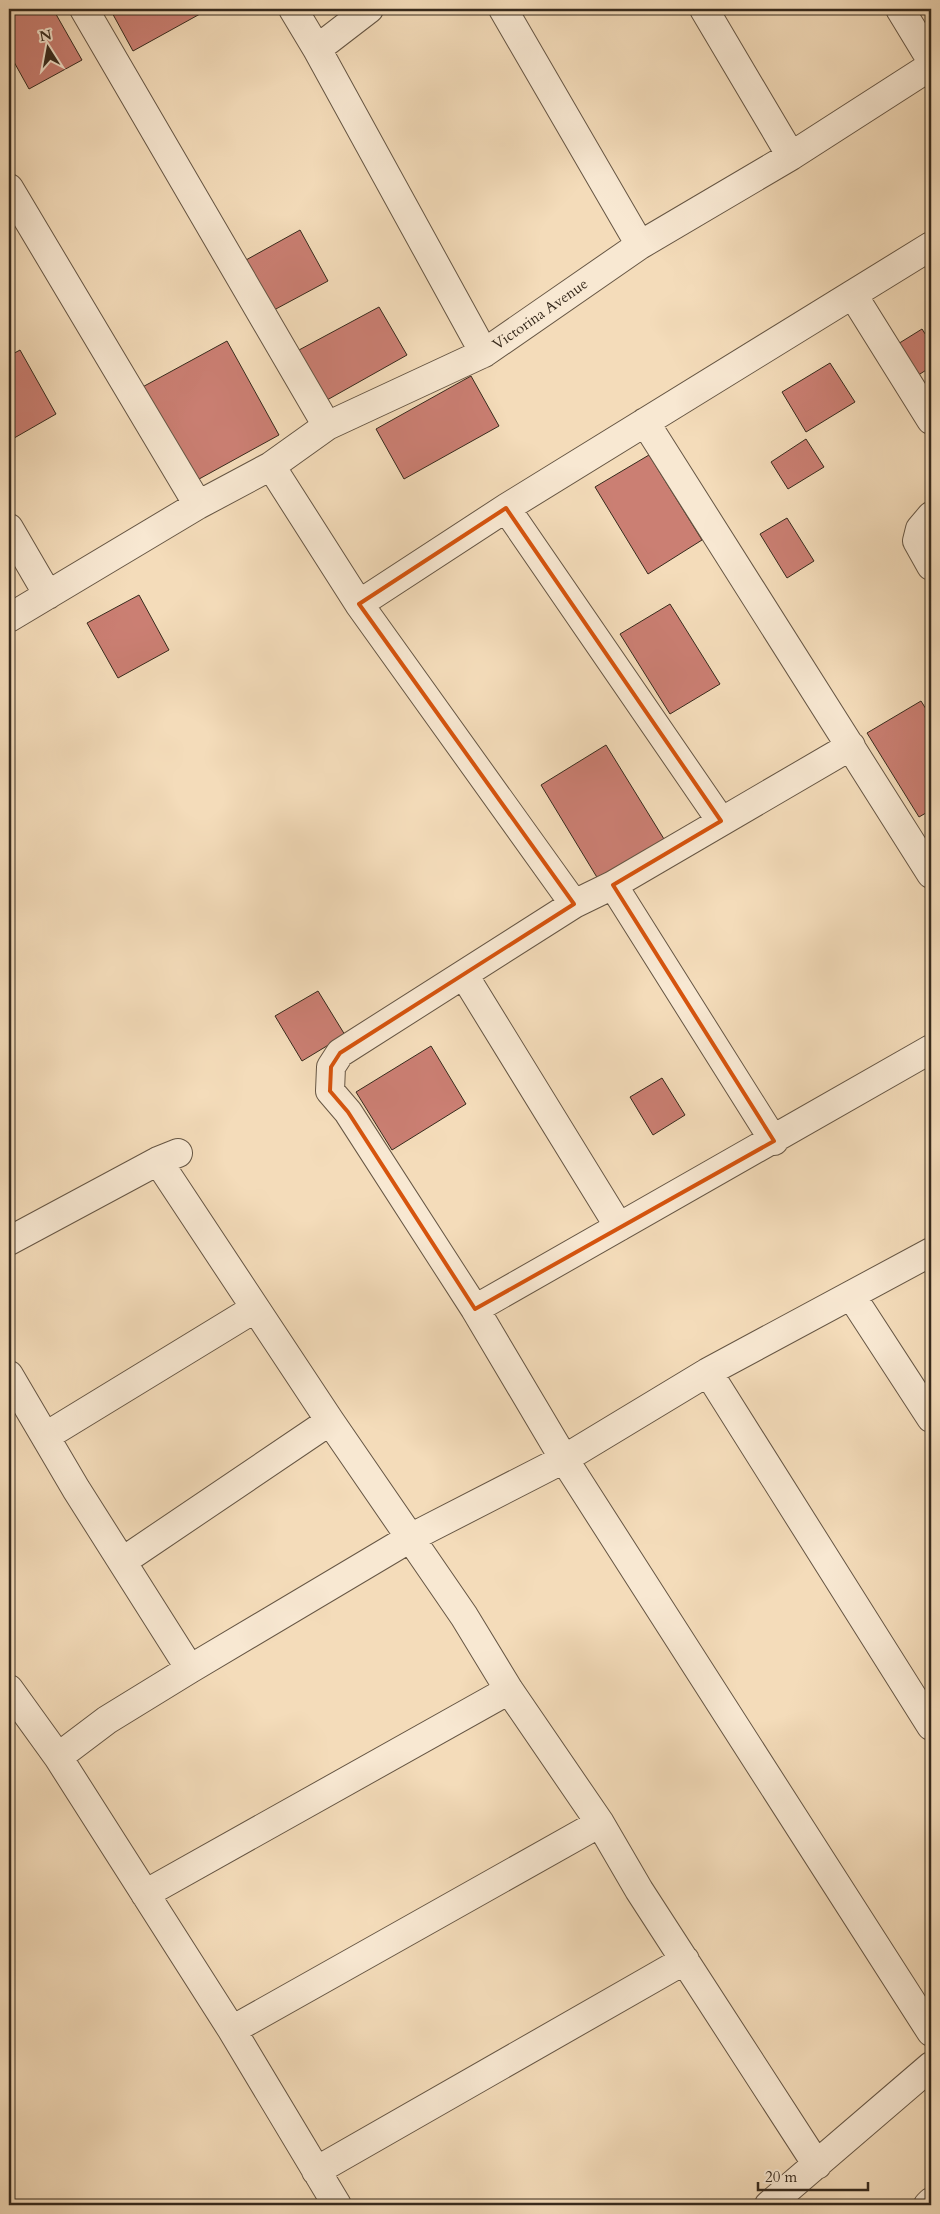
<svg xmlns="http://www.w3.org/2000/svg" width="940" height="2214" viewBox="0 0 940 2214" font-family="Cardo,serif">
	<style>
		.building { fill: #cb7f73; stroke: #372a1d }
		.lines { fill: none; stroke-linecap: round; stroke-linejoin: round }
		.street-casing { stroke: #665644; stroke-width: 30 }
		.street { stroke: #f8e8d2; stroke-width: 28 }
		.marked { fill: none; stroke: #d6540e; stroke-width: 4; stroke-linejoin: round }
		.labels { text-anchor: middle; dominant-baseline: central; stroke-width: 4.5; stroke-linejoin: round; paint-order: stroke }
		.street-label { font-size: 15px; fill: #372a1d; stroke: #f8e8d2 }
	</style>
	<rect width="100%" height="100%" fill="#f4dcba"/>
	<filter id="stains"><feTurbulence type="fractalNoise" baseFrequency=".004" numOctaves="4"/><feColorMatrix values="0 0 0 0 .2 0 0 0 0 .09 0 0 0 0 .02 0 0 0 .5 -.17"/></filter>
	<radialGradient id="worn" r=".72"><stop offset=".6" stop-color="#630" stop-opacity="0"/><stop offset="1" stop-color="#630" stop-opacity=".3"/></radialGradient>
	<path class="building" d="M9 9H53L82 60 29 89 9 53Z
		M110 9H209L133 51Z
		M300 230 328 281 274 310 246 260Z
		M379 307 407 355 327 400 299 350Z
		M922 329 931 343V367L912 379 893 347Z
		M227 341 279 435 190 484 137 390Z
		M20 350 56 414 9 441V356Z
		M830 363 855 402 806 432 782 392Z
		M471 376 499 426 404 479 376 429Z
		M806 439 824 467 788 489 771 462Z
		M649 455 702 540 648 574 595 487Z
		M787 518 814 561 787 578 760 534Z
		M139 595 169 650 118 678 87 623Z
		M670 604 720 684 670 714 620 634Z
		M921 701 931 717V810L919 817 867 733Z
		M606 745 664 839 598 879 541 785Z
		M318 991 345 1035 302 1061 275 1016Z
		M431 1046 466 1104 392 1150 356 1092Z
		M662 1078 685 1115 653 1135 630 1097Z"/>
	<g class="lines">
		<defs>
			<path id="street" d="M84 9 327 426
				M293 9 317 49 484 353 640 245 791 156 931 66
				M503 9 640 245
				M704 9 791 156
				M900 9 931 60
				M317 49 369 9
				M9 188 198 505
				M853 295 931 420
				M645 422 931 874
				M271 466 359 604 574 904
				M506 508 721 821
				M931 516 920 529 917 541 931 566
				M9 528 48 595
				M359 604 506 508 931 246
				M9 618 198 505 271 466 327 426 484 353
				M851 746 613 885 574 904 340 1053 331 1067 330 1091 348 1112 475 1309 564 1459 931 2032
				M613 885 774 1141
				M464 975 619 1227
				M158 1161 330 1421 464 1616 509 1690 600 1823 639 1890 817 2165
				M9 1241 158 1161 178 1153
				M851 1295 931 1418
				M475 1309 931 1049
				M708 1372 931 1726
				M9 1375 76 1489 190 1669
				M46 1436 254 1309
				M123 1561 330 1421
				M9 1689 58 1757 232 2030 337 2205
				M58 1757 107 1720 190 1669 412 1537 564 1459 708 1372 931 1252
				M145 1894 509 1690
				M232 2030 600 1823
				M316 2171 685 1960
				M769 2205 931 2066
				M928 2205 931 2202"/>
		</defs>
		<use href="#street" class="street-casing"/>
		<use href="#street" class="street"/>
	</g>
	<path class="marked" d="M506 508 721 821 613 885 774 1141 475 1309 348 1112 330 1091 331 1067 340 1053 574 904 359 604Z"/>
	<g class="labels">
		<g class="street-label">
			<text transform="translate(540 314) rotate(-35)">Victorina Avenue</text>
		</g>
	</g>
	<rect width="940" height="2214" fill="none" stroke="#f4dcba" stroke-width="30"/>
	<rect x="10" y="10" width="920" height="2194" fill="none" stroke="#372a1d" stroke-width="2.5"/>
	<rect x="15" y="15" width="910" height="2184" fill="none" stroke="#372a1d"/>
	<g transform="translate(48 48) rotate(349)" stroke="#f8e8d2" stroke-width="4" paint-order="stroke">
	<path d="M0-4L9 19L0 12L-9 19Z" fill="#372a1d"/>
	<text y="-8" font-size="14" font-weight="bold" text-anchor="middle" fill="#372a1d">N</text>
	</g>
	<path d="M758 2182v8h110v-8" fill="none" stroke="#372a1d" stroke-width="2.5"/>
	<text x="765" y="2182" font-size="15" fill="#372a1d" stroke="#f8e8d2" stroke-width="4" paint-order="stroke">20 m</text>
	<rect width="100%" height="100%" filter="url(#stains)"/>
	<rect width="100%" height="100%" fill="url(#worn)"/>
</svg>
